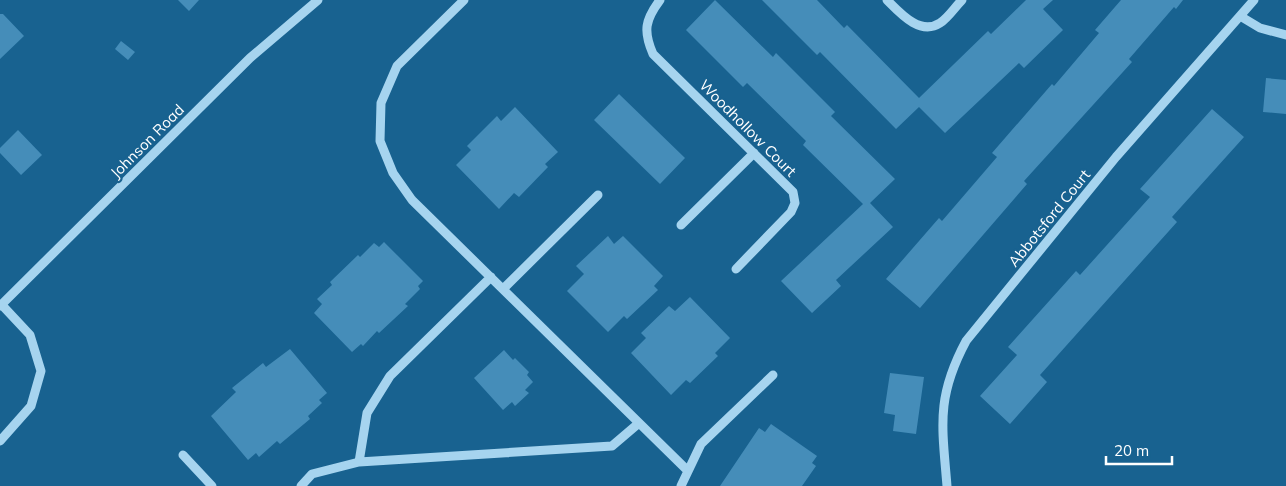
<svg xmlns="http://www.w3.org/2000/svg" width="1286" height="486" viewBox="0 0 1286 486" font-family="Mulish,sans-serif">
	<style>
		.building { fill: #458db9 }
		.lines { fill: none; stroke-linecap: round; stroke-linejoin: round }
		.minor { stroke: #a6d4ef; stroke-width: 9 }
		.labels { text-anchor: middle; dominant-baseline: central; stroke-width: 4.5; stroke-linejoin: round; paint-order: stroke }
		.street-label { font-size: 15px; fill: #fff; stroke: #186290 }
	</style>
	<rect width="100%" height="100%" fill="#186290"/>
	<path class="building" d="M178 0H199L189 11Z
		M715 0 773 57 776 53 835 112 831 116 895 179 870 203 893 227 836 280 841 286 812 313 781 281 863 204 803 145 806 141 747 83 743 87 686 30Z
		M762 0H817L844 28 847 25 919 98 988 31 991 34 1026 0H1053L1043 9 1063 30 1024 68 1019 63 945 133 919 107 896 129 820 52 817 55Z
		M1121 0H1183L1176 9 1174 7 1129 59 1132 62 1024 181 1027 184 920 308 886 279 939 218 942 221 997 157 992 153 1052 84 1054 86 1099 33 1095 30Z
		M0 14H3L24 36 0 59Z
		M121 41 135 52 128 60 115 49Z
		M1266 78 1286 80V114L1263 112Z
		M619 94 685 158 660 184 594 120Z
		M515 107 558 152 545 164 548 167 519 197 514 193 499 209 456 165 471 150 467 146 497 116 501 121Z
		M1212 109 1244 137 1172 217 1177 222 1040 375 1047 382 1010 424 980 396 1017 355 1008 347 1076 271 1080 275 1150 197 1140 189Z
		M18 130 42 155 21 175 0 153V148Z
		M608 236 614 244 623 236 663 276 654 286 658 290 627 319 624 316 608 332 567 291 584 274 576 266Z
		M384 242 423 281 418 286 420 289 405 304 408 306 379 333 377 331 363 346 361 344 352 352 314 313 322 304 317 299 332 285 330 282 358 255 360 257 374 243 379 247Z
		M690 297 730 338 715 353 718 356 690 383 686 380 671 395 631 353 646 338 641 333 669 306 675 311Z
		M290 349 327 393 319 400 322 403 308 416 310 419 280 444 277 441 259 457 256 453 248 460 211 416 236 392 232 388 263 363 266 367Z
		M504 350 513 360 515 358 529 372 527 375 533 382 525 390 529 393 515 406 512 402 503 410 474 378Z
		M890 373 924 377 916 434 893 431 895 415 884 413Z
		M771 424 817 456 812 463 816 466 802 486H720L759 428 765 432Z"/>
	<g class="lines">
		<path class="minor" d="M464 0 397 66 381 103 380 141 393 173 412 200 687 470
			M660 0C645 20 643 31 653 54L793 192 795 203 791 212 736 269
			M887 0C900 13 920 36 940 23 948 18 955 7 962 0
			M1240 16 1260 28 1286 35
			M681 225 754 153
			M503 289 598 195
			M0 306 250 58 318 0
			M0 441 31 406 41 371 30 335 2 305
			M183 455 212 486
			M359 462 367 413 390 376 491 277
			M301 486 312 474 359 462 612 446 639 423
			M681 486 701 444 773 375
			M947 486C942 425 936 397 966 341L1116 157 1254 0"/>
	</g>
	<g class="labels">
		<g class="street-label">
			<text transform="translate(748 128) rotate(45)">Woodhollow Court</text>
			<text transform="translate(147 141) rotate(-45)">Johnson Road</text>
			<text transform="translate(1049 218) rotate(-51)">Abbotsford Court</text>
		</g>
	</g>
	<path d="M1106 456v8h66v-8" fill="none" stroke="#ffffff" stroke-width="2.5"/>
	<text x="1114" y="456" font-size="15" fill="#ffffff" stroke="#186290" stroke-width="4" paint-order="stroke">20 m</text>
</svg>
